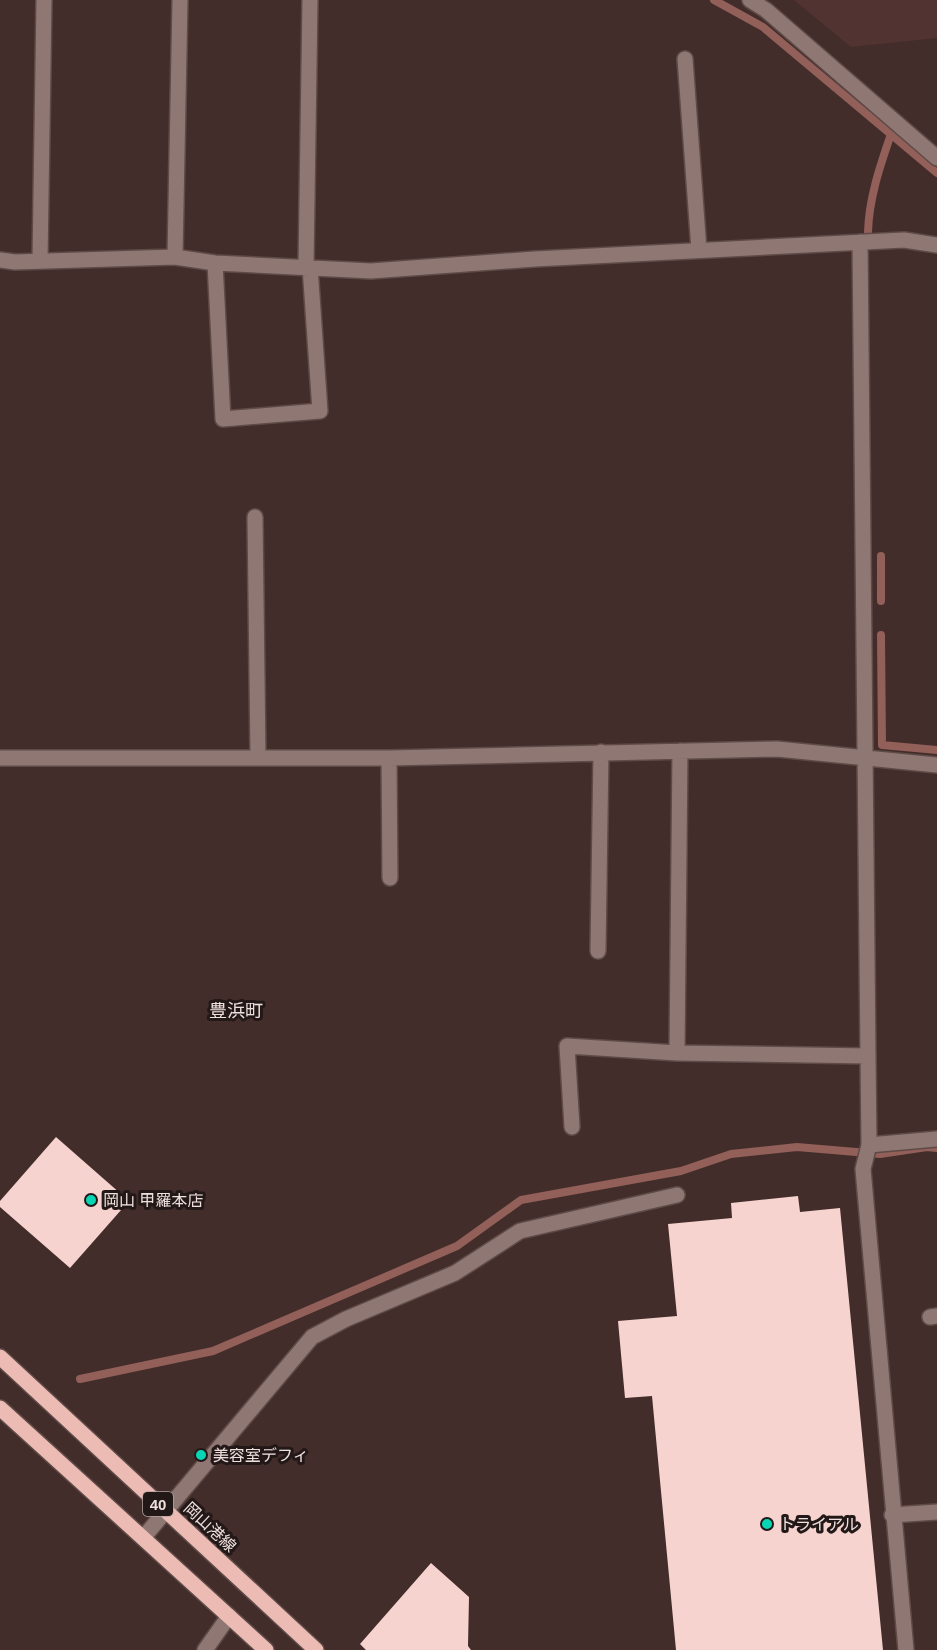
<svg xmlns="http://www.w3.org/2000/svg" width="937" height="1650" viewBox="0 0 937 1650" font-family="Helvetica,'Noto Sans JP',sans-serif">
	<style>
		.built { fill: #513431 }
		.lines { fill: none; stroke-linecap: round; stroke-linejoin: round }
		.stream { stroke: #925f59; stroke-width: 8 }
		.building { fill: #f7d3cf }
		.minor-casing { stroke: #5e4a47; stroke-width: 18 }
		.major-casing { stroke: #5e4a47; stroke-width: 18 }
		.minor { stroke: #8f7774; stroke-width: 15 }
		.major { stroke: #ecbbb4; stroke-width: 15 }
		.poi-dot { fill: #09d5b5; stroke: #221817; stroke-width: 2 }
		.labels { text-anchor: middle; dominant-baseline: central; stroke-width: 6; stroke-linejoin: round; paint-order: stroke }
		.shield { fill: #221817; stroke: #b2a4a2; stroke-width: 1.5 }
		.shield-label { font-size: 15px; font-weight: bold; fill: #efe0de }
		.poi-label { font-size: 16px; fill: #efe0de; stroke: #221817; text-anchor: start }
		.street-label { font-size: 16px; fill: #efe0de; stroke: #221817 }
		.neighbourhood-label { font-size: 18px; fill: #efe0de; stroke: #221817 }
	</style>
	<rect width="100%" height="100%" fill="#422d2a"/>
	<path class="built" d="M794 0H937V38L851 47Z"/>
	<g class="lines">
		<path class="stream" d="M714 0 763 27 937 173
			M868 232C869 198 880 166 891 134
			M881 556V601
			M881 635 882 745 937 750
			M80 1379 213 1351 457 1246 521 1200 681 1171 731 1154 797 1147 880 1154 927 1147 937 1148"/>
	</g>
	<path class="building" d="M56 1137 129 1201 70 1268 0 1207V1201Z
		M798 1196 800 1212 840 1208 883 1650H676L652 1396 625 1398 618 1321 677 1316 668 1224 732 1218 731 1203Z
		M431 1563 469 1597 468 1646 471 1650H366L360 1644Z"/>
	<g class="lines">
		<defs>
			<path id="minor" d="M750 0 766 10 937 158
				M685 59 699 250
				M175 257 180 0
				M0 260 15 262 175 257 215 263 371 271 535 259 904 240 937 245
				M40 261 44 0
				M215 263 223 419 320 411 310 267
				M306 267 310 0
				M255 517 258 757
				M0 758H389L777 749 937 765
				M389 758 390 878
				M598 951 601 752
				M677 1053 680 751
				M868 1056 869 1145 863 1169 906 1650
				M572 1127 567 1046 677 1053 868 1056 860 242
				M869 1145 937 1139
				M930 1317 937 1316
				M892 1515 937 1512
				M143 1538 312 1337 346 1319 455 1273 520 1231 677 1195
				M205 1650 229 1616"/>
			<path id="major" d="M0 1357 316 1650
				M0 1408 266 1650"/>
		</defs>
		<use href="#minor" class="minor-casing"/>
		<use href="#major" class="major-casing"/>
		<use href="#minor" class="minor"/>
		<use href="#major" class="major"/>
	</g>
	<g class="poi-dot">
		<circle cx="91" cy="1200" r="6"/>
		<circle cx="201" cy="1455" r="6"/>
		<circle cx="767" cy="1524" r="6"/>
	</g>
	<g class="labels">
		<rect class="shield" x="143" y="1492" width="30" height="24" rx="4.5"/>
		<g class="shield-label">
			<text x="158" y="1504">40</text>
		</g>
		<g class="poi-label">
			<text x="103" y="1200">岡山 甲羅本店</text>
			<text x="213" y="1455">美容室デフィ</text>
			<text x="779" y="1524">トライアル</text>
		</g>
		<g class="street-label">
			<text transform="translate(210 1527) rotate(43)">岡山港線</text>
		</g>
		<g class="neighbourhood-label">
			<text x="236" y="1011">豊浜町</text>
		</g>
	</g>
</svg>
